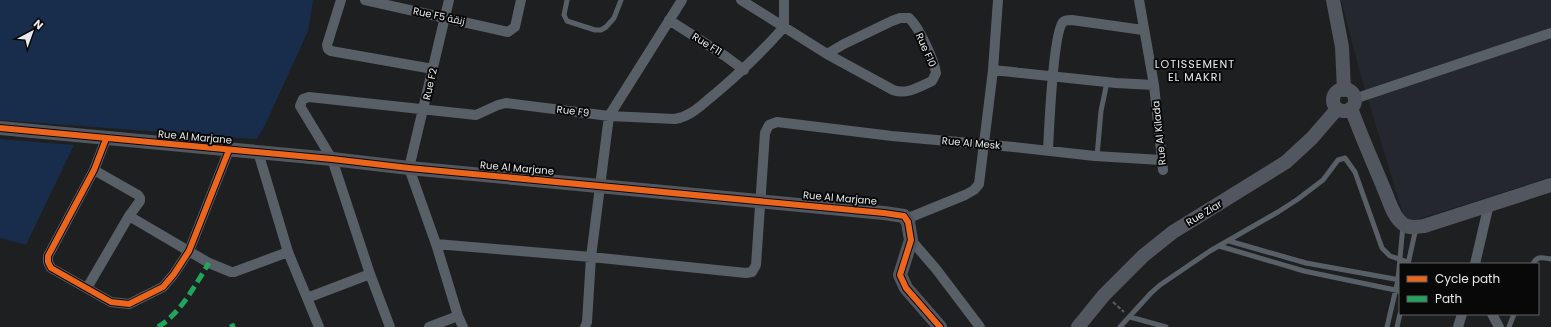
<svg xmlns="http://www.w3.org/2000/svg" width="1551" height="327" viewBox="0 0 1551 327" font-family="Poppins,Cairo,sans-serif">
	<style>
		.built { fill: #24282e }
		.green { fill: #182d4b }
		.lines { fill: none; stroke-linecap: round; stroke-linejoin: round }
		.path { stroke: #585c61; stroke-width: 2; stroke-dasharray: 4 2; stroke-linecap: butt }
		.lane { stroke: #595f67; stroke-width: 5 }
		.street { stroke: #595f67; stroke-width: 10 }
		.secondary { stroke: #52575f; stroke-width: 14 }
		.quiet { stroke: #20a55d; stroke-width: 5; stroke-dasharray: 10 5; stroke-linecap: butt }
		.cycleway-casing { stroke: #080809; stroke-width: 8 }
		.cycleway { stroke: #eb651d; stroke-width: 6 }
		.labels { text-anchor: middle; dominant-baseline: central; stroke-width: 4; stroke-linejoin: round; paint-order: stroke }
		.street-label { font-size: 10px; fill: #e7e9ea; stroke: #080809 }
		.neighbourhood-label { font-size: 11px; letter-spacing: 1px; fill: #e7e9ea; stroke: #080809 }
	</style>
	<rect width="100%" height="100%" fill="#1e1f20"/>
	<path class="built" d="M1341 0H1551V177L1406 223 1364 87Z"/>
	<path class="green" d="M0 0H313L308 31 266 123 257 139 0 120Z
		M0 139 74 145 26 245 0 238Z"/>
	<g class="lines">
		<path class="path" d="M1113 302 1124 312"/>
		<path class="lane" d="M567 0 564 15 567 21 595 30H601L606 27 614 18 621 0
			M1097 156 1101 111 1107 82
			M1229 241 1306 263 1400 280
			M1219 246 1304 271 1400 291
			M1408 264 1416 228
			M1533 264C1537 255 1543 258 1551 259
			M1130 317 1166 327
			M1120 327 1151 293 1160 285 1210 251 1278 212 1298 199 1323 180 1338 160 1345 158 1355 172 1382 248 1390 256 1408 262
			M1387 327 1398 280 1403 225
			M1397 327 1400 314
			M1509 327 1514 314"/>
		<path class="street" d="M341 0 327 45 328 49 331 51 433 69
			M365 0 508 32 515 27 521 0
			M449 0 409 168 436 244 458 316 463 327
			M741 0 827 54 893 90C907 95 919 87 932 81L936 73C934 60 919 27 909 18H900L892 21 844 44 827 54
			M1139 0 1154 85 1163 170
			M669 20 725 56 744 70
			M993 70 1116 83 1154 85
			M1354 99 1551 33
			M106 139 94 170 48 256V262L51 268 111 302 129 304 163 287 174 274 189 251 229 150
			M1048 150C1049 130 1053 33 1063 22 1065 20 1069 20 1072 20L1143 30
			M258 152 288 252 319 327
			M129 216 209 263 231 272H234L288 252
			M906 219 965 195 974 190 979 184 993 70 998 0
			M911 240 936 269 980 327
			M436 244 591 257 746 273 752 272 756 265 765 133 769 125 777 122 892 136 1014 147 1095 156 1161 160
			M1475 264 1489 204
			M87 288 129 216 140 201V198L138 195 94 170
			M307 298 370 274
			M1492 314 1499 327
			M390 327 370 274 332 159 300 106 303 99 309 97 476 115 498 105 506 103 609 116 675 119C692 116 702 104 715 94 741 72 762 52 784 27V0
			M429 327 458 316
			M585 327 587 322 591 257 609 116 682 0
			M1458 327 1462 314"/>
		<path class="secondary" d="M1333 0 1342 47 1344 90
			M1333 100a11 11 0 1 1 22 0a11 11 0 1 1-22 0Z
			M1351 108C1361 136 1373 162 1384 189 1389 200 1393 217 1403 224 1409 229 1418 227 1424 226L1551 185
			M0 128 332 159 409 168 884 213 904 216 908 222 911 240 900 275 906 288 940 327
			M1078 327 1104 295 1143 256 1173 232 1286 162 1312 138 1337 109"/>
		<path class="quiet" d="M158 327C181 313 195 285 209 263
			M230 327 235 325"/>
		<defs>
			<path id="cycleway" d="M0 128 332 159 409 168 884 213 904 216 908 222 911 240 900 275 906 288 940 327
				M106 139 94 170 48 256V262L51 268 111 302 129 304 163 287 174 274 189 251 229 150"/>
		</defs>
		<use href="#cycleway" class="cycleway-casing"/>
		<use href="#cycleway" class="cycleway"/>
	</g>
	<g class="labels">
		<g class="street-label">
			<text transform="translate(439 16) rotate(12)">Rue F5 زنقة</text>
			<text transform="translate(707 44) rotate(32)">Rue F11</text>
			<text transform="translate(926 50) rotate(66)">Rue F10</text>
			<text transform="translate(430 84) rotate(-77)">Rue F2</text>
			<text transform="translate(573 111) rotate(7)">Rue F9</text>
			<text transform="translate(1159 133) rotate(-96)">Rue Al Kilada</text>
			<text transform="translate(195 137) rotate(5)">Rue Al Marjane</text>
			<text transform="translate(971 143) rotate(5)">Rue Al Mesk</text>
			<text transform="translate(517 168) rotate(5)">Rue Al Marjane</text>
			<text transform="translate(840 198) rotate(5)">Rue Al Marjane</text>
			<text transform="translate(1204 213) rotate(-31)">Rue Ziar</text>
		</g>
		<g class="neighbourhood-label">
			<text x="1195" y="64">LOTISSEMENT<tspan x="1195" dy="13">EL MAKRI</tspan></text>
		</g>
	</g>
	<rect x="1399" y="263" width="140" height="52" fill="#080809" stroke="#616263"/>
	<rect x="1407" y="276" width="20" height="6" fill="#eb651d" stroke="#616263"/>
	<text x="1435" y="283" font-size="12" fill="#e7e9ea">Cycle path</text>
	<rect x="1407" y="296" width="20" height="6" fill="#20a55d" stroke="#616263"/>
	<text x="1435" y="303" font-size="12" fill="#e7e9ea">Path</text>
	<g transform="translate(32 32) rotate(41)" stroke="#080809" stroke-width="3" paint-order="stroke">
	<path d="M0-3L7 15L0 10L-7 15Z" fill="#e7e9ea"/>
	<text y="-6" font-size="11" font-weight="bold" text-anchor="middle" fill="#e7e9ea">N</text>
	</g>
</svg>
